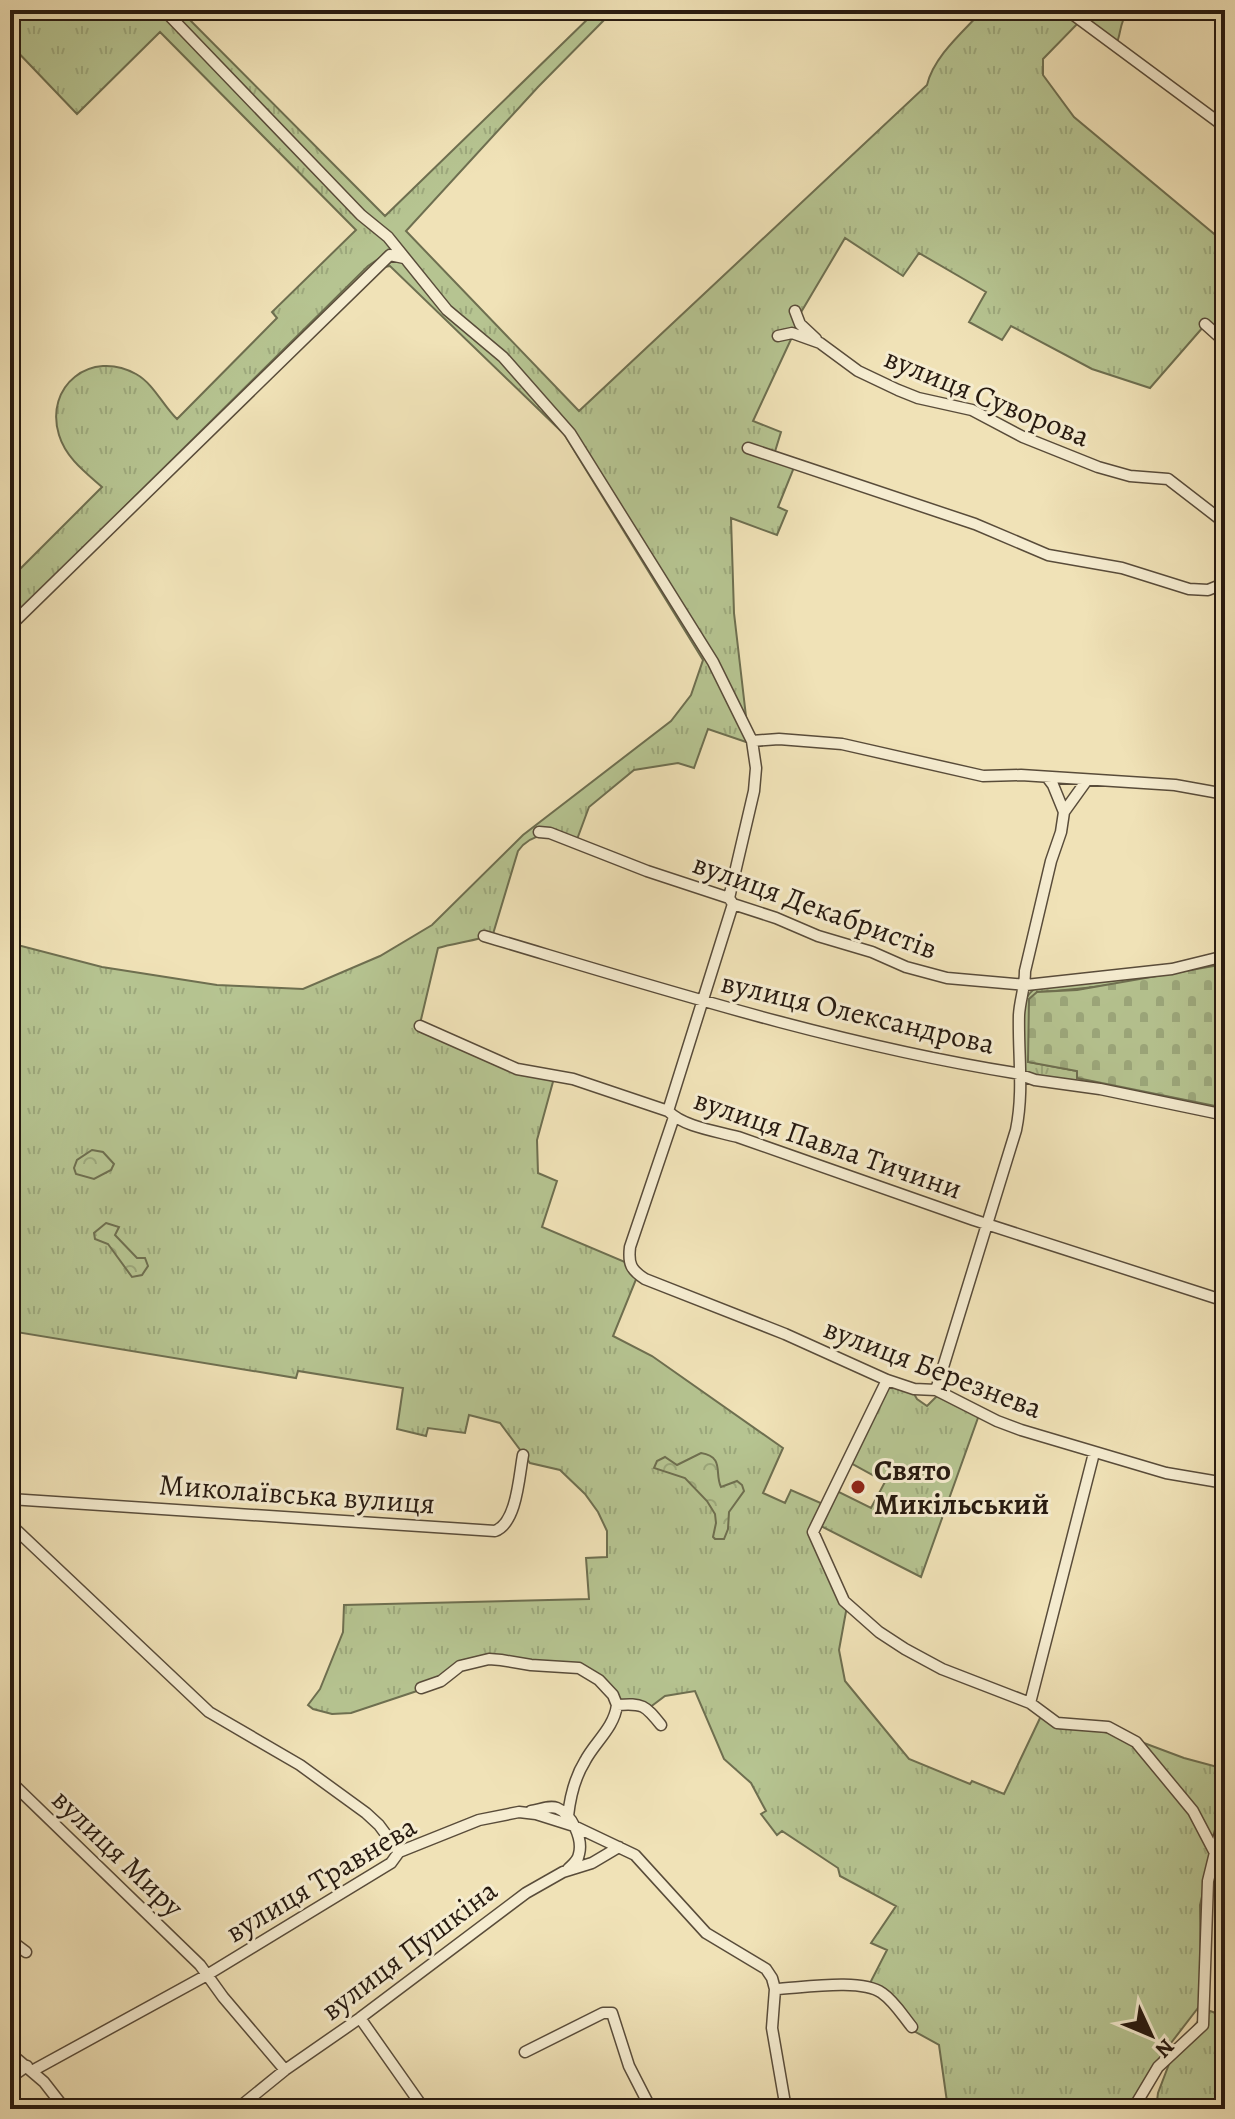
<svg xmlns="http://www.w3.org/2000/svg" width="1235" height="2119" viewBox="0 0 1235 2119" font-family="Alegreya,serif">
	<style>
		.grass { fill: url(#grass-tufts); stroke: #6e6f50; stroke-width: 2 }
		.forest { fill: url(#forest-crowns); stroke: #6e6f50; stroke-width: 2 }
		.cemetery { fill: url(#cemetery-stones); stroke: #6e6f50; stroke-width: 2 }
		.lines { fill: none; stroke-linecap: round; stroke-linejoin: round }
		.minor-casing { stroke: #594c3a; stroke-width: 13 }
		.minor { stroke: #f5ecd0; stroke-width: 10 }
		.poi-dot { fill: #8f2418; stroke: #f5ecd0; stroke-width: 3 }
		.labels { text-anchor: middle; dominant-baseline: central; stroke-width: 6; stroke-linejoin: round; paint-order: stroke }
		.street-label { font-size: 30px; fill: #271a10; stroke: #f5ecd0 }
		.poi-label { font-size: 30px; font-weight: bold; fill: #271a10; stroke: #f5ecd0; text-anchor: start }
	</style>
	<defs>
		<pattern id="grass-tufts" width="24" height="20" patternUnits="userSpaceOnUse" patternTransform="scale(2)"><rect width="24" height="20" fill="#b6c491"/><path d="M3 7l-1-3M5 7V3M7 7l1-3M15 17l-1-3M17 17v-4M19 17l1-3" fill="none" stroke="#9ca87c"/></pattern>
		<pattern id="forest-crowns" width="20" height="18" patternUnits="userSpaceOnUse" patternTransform="scale(2)"><rect width="20" height="18" fill="#b6c491"/><path d="M2 6a3 3 0 1 1 6 0M12 15a3 3 0 1 1 6 0" fill="none" stroke="#9ca87c"/></pattern>
		<pattern id="cemetery-stones" width="16" height="16" patternUnits="userSpaceOnUse" patternTransform="scale(2)"><rect width="16" height="16" fill="#b6c491"/><path d="M2 7V4a2 2 0 0 1 4 0v3zM10 15v-3a2 2 0 0 1 4 0v3z" fill="#9ca87c"/></pattern>
	</defs>
	<rect width="100%" height="100%" fill="#f0e2b7"/>
	<filter id="stains"><feTurbulence type="fractalNoise" baseFrequency=".0025" numOctaves="4"/><feColorMatrix values="0 0 0 0 .2 0 0 0 0 .09 0 0 0 0 .02 0 0 0 .5 -.17"/></filter>
	<radialGradient id="worn" r=".72"><stop offset=".6" stop-color="#630" stop-opacity="0"/><stop offset="1" stop-color="#630" stop-opacity=".3"/></radialGradient>
	<path class="grass" d="M10 10H160L393 249 368 266 10 620V579L102 487C85 472 66 458 59 435 44 386 91 349 136 374 154 384 163 406 177 419L277 318 272 312 356 230 160 32 77 114 10 44Z
		M168 10H180L385 216 597 10H614L538 87 406 231 579 411 927 85C934 56 963 32 983 10H1128C1118 26 1122 34 1115 47L1080 21 1043 59V75L1074 117 1225 243V344L1204 326 1150 388 1092 369 1011 326 1002 340 969 322 986 292 919 253 903 276 845 238 800 314 801 322 822 342 793 335 753 421 781 432 773 458 795 465 778 507 787 511 777 535 731 518 734 613 747 725 572 431 471 331 226 67Z
		M389 258 401 259 550 411 710 662 749 743 708 729 694 768 678 763 634 770 589 807 576 842C553 836 534 829 518 851L493 934C481 940 454 943 438 948L419 1028 554 1078 537 1140 538 1173 557 1181 542 1227 625 1262 637 1277 613 1336 652 1356 783 1448 763 1493 785 1503 791 1490 823 1504 813 1522 847 1606 839 1650 845 1681 909 1759 970 1784 972 1781 1004 1794 1041 1716 1136 1740 1184 1758 1225 1769V1801L1200 1905 1201 2004 1151 2069 1129 2109H948L939 2045 912 2030 869 1985 887 1950 871 1943 896 1906 840 1876 838 1868 782 1831 777 1835 761 1814 766 1811 751 1783 724 1759 695 1691 665 1696 649 1708 614 1700 587 1673 501 1661 473 1664 441 1683 351 1713 332 1714 313 1709 308 1705 320 1689 343 1632 344 1605 589 1599 586 1558 607 1557V1531L598 1512 585 1494 560 1470 530 1463 500 1423 469 1415 465 1433 428 1428 426 1436 397 1429 403 1388 298 1371 296 1378 10 1331V943L102 967 217 985 303 989 380 956 432 925 523 835 671 721 691 695 703 660 564 434 390 266 379 268 10 633V625Z
		M1225 959V964C1163 977 1100 989 1037 992L1028 1062 1077 1071V1078L1225 1108V1113L1035 1078 1025 1072C1022 1048 1012 1003 1036 988Z
		M888 1386 913 1392 917 1399 927 1406 938 1395 979 1415 921 1577 817 1524 835 1490 871 1508 885 1482 849 1462Z
		M1207 2010 1222 2015 1225 2024V2109H1156L1158 2093 1174 2051Z"/>
	<path class="forest" d="M92 1150 103 1152 114 1164 111 1170 94 1179 76 1174 74 1168 77 1160Z
		M106 1223 119 1227 115 1235 137 1258H145L148 1266 142 1275 132 1277 108 1244 95 1239 94 1233Z
		M701 1453C725 1457 714 1473 721 1487L737 1481 742 1485 744 1491 729 1512 728 1529 724 1539H715L713 1537 716 1523 715 1514 707 1501 685 1478 654 1468 657 1461 665 1457 677 1465Z"/>
	<path class="cemetery" d="M1225 964V1108L1077 1078V1071L1028 1062 1029 999 1037 992 1077 990Z"/>
	<g class="lines">
		<defs>
			<path id="minor" d="M164 10 361 215 388 237 447 310 503 357 570 433 713 662 752 741 756 768 754 791 729 898
				M1067 10 1225 127
				M795 311 800 324 816 339
				M1205 324 1225 342
				M778 336 792 333 820 343 858 371 898 390 918 398 972 410 1023 437 1098 467 1130 476 1168 479 1225 523
				M748 448 975 524 1048 555 1122 568 1189 589 1208 590 1225 583
				M10 626 390 255 404 258
				M752 741 779 739 842 744 983 776 1021 775 1175 785 1225 794
				M1047 777 1053 785 1064 812
				M539 832 550 833 647 871 729 898 733 904 776 918 818 936 872 952 906 967 947 978 1026 985 1172 969 1225 956
				M484 936C659 988 834 1044 1015 1073L1035 1080 1100 1089 1225 1115
				M420 1026 517 1069 573 1079 668 1111C684 1127 716 1131 738 1137L974 1220 1225 1301
				M668 1111 733 904
				M674 1117 630 1247C628 1264 631 1270 645 1279L785 1334 887 1380 914 1389 936 1390 997 1421 1021 1430 1166 1473 1225 1483
				M887 1380 813 1532 844 1601 879 1632 905 1649 942 1669 1030 1703 1057 1723 1108 1727 1136 1742 1193 1811 1216 1855
				M936 1390 1016 1130C1024 1091 1018 1054 1019 1015 1020 999 1025 988 1025 971L1051 861 1061 832 1064 812 1087 780
				M10 1499 495 1531C517 1523 519 1476 523 1455
				M10 1524 209 1712 300 1765 366 1813 379 1825 399 1852
				M421 1688 441 1681 460 1666 489 1659 501 1660 531 1665 579 1668 599 1680 613 1695 617 1705C643 1703 645 1705 661 1725
				M1030 1703 1094 1453
				M10 1781 200 1965 223 1997 285 2070
				M531 1811C539 1810 549 1805 557 1808 572 1814 583 1839 579 1854 578 1861 573 1864 568 1869
				M568 1816C570 1798 575 1777 585 1761 595 1742 614 1728 617 1705
				M10 1940 26 1952
				M775 1989 772 2028 786 2109
				M360 2018 424 2109
				M525 2052 603 2013H612L629 2066 651 2109
				M10 2053 44 2082 65 2109
				M32 2071 207 1975 391 1863 399 1852 479 1820 519 1812 536 1814 574 1826 635 1855 706 1933 766 1969 772 1978 775 1989C801 1988 861 1978 882 1993 894 2001 903 2016 912 2027
				M10 2078 27 2066
				M237 2109 285 2070 360 2018 526 1893 563 1872 592 1863 619 1847
				M1133 2109 1158 2067 1203 2025 1208 1881 1225 1812"/>
		</defs>
		<use href="#minor" class="minor-casing"/>
		<use href="#minor" class="minor"/>
	</g>
	<circle class="poi-dot" cx="858" cy="1487" r="8"/>
	<g class="labels">
		<g class="street-label">
			<text transform="translate(987 397) rotate(22)">вулиця Суворова</text>
			<text transform="translate(815 906) rotate(20)">вулиця Декабристів</text>
			<text transform="translate(858 1013) rotate(13)">вулиця Олександрова</text>
			<text transform="translate(828 1144) rotate(19)">вулиця Павла Тичини</text>
			<text transform="translate(933 1368) rotate(21)">вулиця Березнева</text>
			<text transform="translate(297 1494) rotate(4)">Миколаївська вулиця</text>
			<text transform="translate(118 1853) rotate(44)">вулиця Миру</text>
			<text transform="translate(321 1879) rotate(-31)">вулиця Травнева</text>
			<text transform="translate(409 1950) rotate(-37)">вулиця Пушкіна</text>
		</g>
		<g class="poi-label">
			<text x="874" y="1470">Свято<tspan x="874" dy="34">Микільський</tspan></text>
		</g>
	</g>
	<rect width="1235" height="2119" fill="none" stroke="#f0e2b7" stroke-width="40"/>
	<rect x="12" y="12" width="1211" height="2095" fill="none" stroke="#271a10" stroke-width="4"/>
	<rect x="20" y="20" width="1195" height="2079" fill="none" stroke="#271a10" stroke-width="2"/>
	<g transform="translate(1151 2035) rotate(134)" stroke="#f5ecd0" stroke-width="6" paint-order="stroke">
	<path d="M0-6L14 30L0 20L-14 30Z" fill="#271a10"/>
	<text y="-12" font-size="22" font-weight="bold" text-anchor="middle" fill="#271a10">N</text>
	</g>
	<rect width="100%" height="100%" filter="url(#stains)"/>
	<rect width="100%" height="100%" fill="url(#worn)"/>
</svg>
